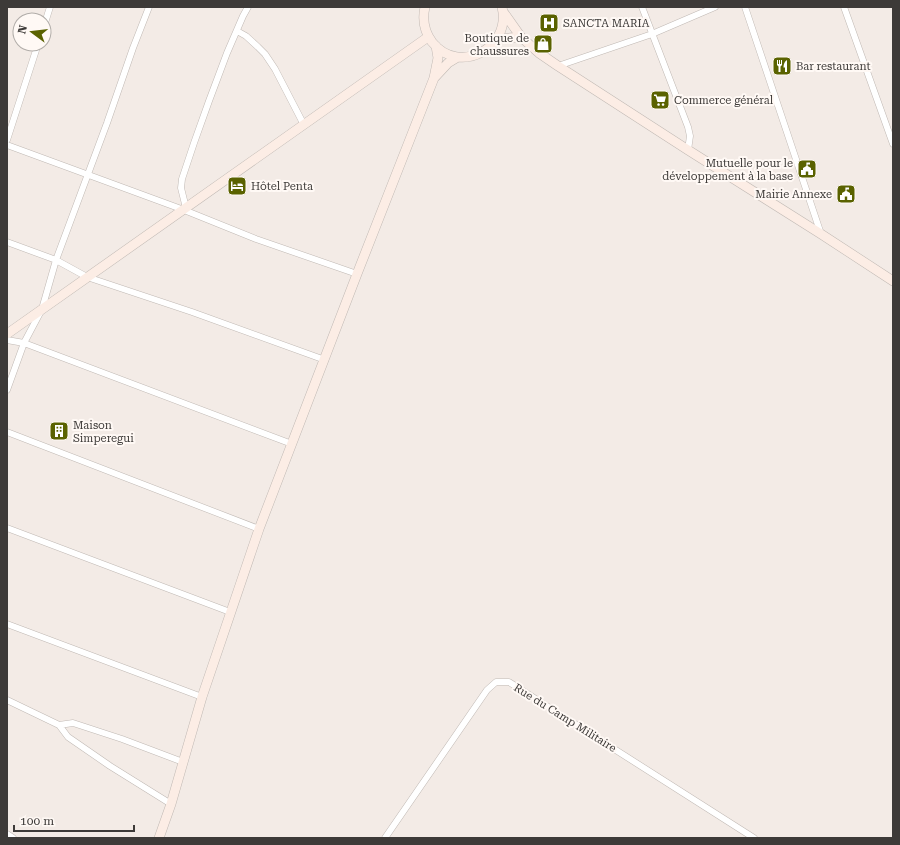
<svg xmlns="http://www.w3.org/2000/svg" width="900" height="845" viewBox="0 0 900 845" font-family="'Roboto Serif',serif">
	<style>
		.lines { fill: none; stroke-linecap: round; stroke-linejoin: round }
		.street-casing { stroke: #c0b9b4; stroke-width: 7 }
		.secondary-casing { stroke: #c0b9b4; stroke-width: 10 }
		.street { stroke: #fff; stroke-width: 6 }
		.secondary { stroke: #fcede5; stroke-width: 9 }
		.labels { text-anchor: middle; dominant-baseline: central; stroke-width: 4; stroke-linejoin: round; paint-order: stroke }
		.poi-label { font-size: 11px; fill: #3d3a38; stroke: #fff9f5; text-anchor: start }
		.street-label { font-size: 11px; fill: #3d3a38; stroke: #fff9f5 }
	</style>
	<rect width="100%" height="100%" fill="#f3ebe6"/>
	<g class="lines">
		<defs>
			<path id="street" d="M642 7 688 127 690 136 688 150
				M745 7 821 234
				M844 7 893 144
				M44 26 50 7
				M237 31 246 36 258 47 265 54 275 69 304 125
				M558 66 652 34 715 7
				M7 140 38 44
				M7 145 184 210 256 239 357 274
				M186 208 181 188 182 179 194 143 209 101 227 53 243 16 248 7
				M7 242 56 260 87 277 192 312 325 360
				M7 340 24 343 292 444
				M7 390 24 343 42 309 56 260 107 123 133 48 149 7
				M7 432 259 529
				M7 528 230 612
				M7 624 202 697
				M7 700 59 725 68 737 110 766 171 804
				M59 725 73 723 122 739 183 762
				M7 834 13 838
				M385 838 487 690 496 682H509L754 838"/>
			<path id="secondary" d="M425 7C422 20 424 31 432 42 459 76 512 48 502 7
				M504 13 521 37 539 53 558 66 688 150 821 234 893 281
				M497 39 521 37
				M435 77 448 63 458 57
				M7 334 428 37
				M159 838 171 804 202 697 259 529 357 274 434 78 438 58 436 46"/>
		</defs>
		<use href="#street" class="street-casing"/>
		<use href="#secondary" class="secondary-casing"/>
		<use href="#street" class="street"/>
		<use href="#secondary" class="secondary"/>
	</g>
	<defs>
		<symbol id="hospital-square" viewBox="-11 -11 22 22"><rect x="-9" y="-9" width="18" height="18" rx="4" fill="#5a6200" stroke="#fff9f5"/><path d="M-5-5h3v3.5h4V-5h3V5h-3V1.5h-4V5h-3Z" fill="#fff"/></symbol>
		<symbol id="shop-square" viewBox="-11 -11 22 22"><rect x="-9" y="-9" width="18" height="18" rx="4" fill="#5a6200" stroke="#fff9f5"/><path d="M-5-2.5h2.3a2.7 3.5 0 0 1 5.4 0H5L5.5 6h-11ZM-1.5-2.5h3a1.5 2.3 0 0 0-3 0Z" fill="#fff"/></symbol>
		<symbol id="restaurant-square" viewBox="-11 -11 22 22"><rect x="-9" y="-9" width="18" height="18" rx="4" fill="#5a6200" stroke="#fff9f5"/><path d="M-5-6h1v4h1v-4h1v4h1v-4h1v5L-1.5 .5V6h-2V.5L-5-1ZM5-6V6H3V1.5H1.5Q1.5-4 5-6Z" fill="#fff"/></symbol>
		<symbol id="supermarket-square" viewBox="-11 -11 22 22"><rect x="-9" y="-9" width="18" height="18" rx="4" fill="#5a6200" stroke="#fff9f5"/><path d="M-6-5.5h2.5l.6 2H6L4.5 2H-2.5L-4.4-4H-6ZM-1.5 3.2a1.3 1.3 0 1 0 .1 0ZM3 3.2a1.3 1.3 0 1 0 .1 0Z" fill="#fff"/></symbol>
		<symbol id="civic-square" viewBox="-11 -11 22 22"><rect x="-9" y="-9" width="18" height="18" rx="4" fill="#5a6200" stroke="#fff9f5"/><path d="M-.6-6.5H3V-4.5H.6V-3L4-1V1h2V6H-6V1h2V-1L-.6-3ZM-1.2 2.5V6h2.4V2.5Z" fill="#fff"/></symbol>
		<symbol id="hotel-square" viewBox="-11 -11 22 22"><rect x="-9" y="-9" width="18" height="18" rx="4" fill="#5a6200" stroke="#fff9f5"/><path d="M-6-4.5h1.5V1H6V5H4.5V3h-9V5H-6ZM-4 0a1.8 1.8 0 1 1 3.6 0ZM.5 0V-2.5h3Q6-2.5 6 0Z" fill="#fff"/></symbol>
		<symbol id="building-square" viewBox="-11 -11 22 22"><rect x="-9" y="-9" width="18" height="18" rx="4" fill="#5a6200" stroke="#fff9f5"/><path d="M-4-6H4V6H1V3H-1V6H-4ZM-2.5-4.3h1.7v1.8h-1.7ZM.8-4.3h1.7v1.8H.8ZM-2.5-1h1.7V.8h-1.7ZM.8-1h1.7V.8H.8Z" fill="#fff"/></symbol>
	</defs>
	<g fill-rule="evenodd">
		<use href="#hospital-square" x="538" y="12" width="22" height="22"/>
		<use href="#shop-square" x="532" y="33" width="22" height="22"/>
		<use href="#restaurant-square" x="771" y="55" width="22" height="22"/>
		<use href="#supermarket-square" x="649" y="89" width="22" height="22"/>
		<use href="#civic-square" x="796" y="158" width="22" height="22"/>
		<use href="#hotel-square" x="226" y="175" width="22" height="22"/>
		<use href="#civic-square" x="835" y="183" width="22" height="22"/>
		<use href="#building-square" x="48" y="420" width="22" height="22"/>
	</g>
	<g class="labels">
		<g class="poi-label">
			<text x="563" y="23">SANCTA MARIA</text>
			<text x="529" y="38" text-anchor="end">Boutique de<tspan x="529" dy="13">chaussures</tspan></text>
			<text x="796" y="66">Bar restaurant</text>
			<text x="674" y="100">Commerce général</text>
			<text x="793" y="163" text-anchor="end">Mutuelle pour le<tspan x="793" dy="13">développement à la base</tspan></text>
			<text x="251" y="186">Hôtel Penta</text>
			<text x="832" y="194" text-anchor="end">Mairie Annexe</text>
			<text x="73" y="425">Maison<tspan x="73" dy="13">Simperegui</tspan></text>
		</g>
		<g class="street-label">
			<text transform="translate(565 718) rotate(32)">Rue du Camp Militaire</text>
		</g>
	</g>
	<rect width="900" height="845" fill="none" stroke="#3d3a38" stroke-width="16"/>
	<g transform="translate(32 32) rotate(285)"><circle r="19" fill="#fff9f5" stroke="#b1ada9"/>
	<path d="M0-3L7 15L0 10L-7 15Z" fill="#5a6200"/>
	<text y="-6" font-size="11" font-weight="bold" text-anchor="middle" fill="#3d3a38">N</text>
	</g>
	<path d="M14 825v6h120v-6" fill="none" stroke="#3d3a38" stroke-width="2"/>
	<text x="20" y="825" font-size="12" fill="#3d3a38" stroke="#fff9f5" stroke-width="3" paint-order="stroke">100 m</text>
</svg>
